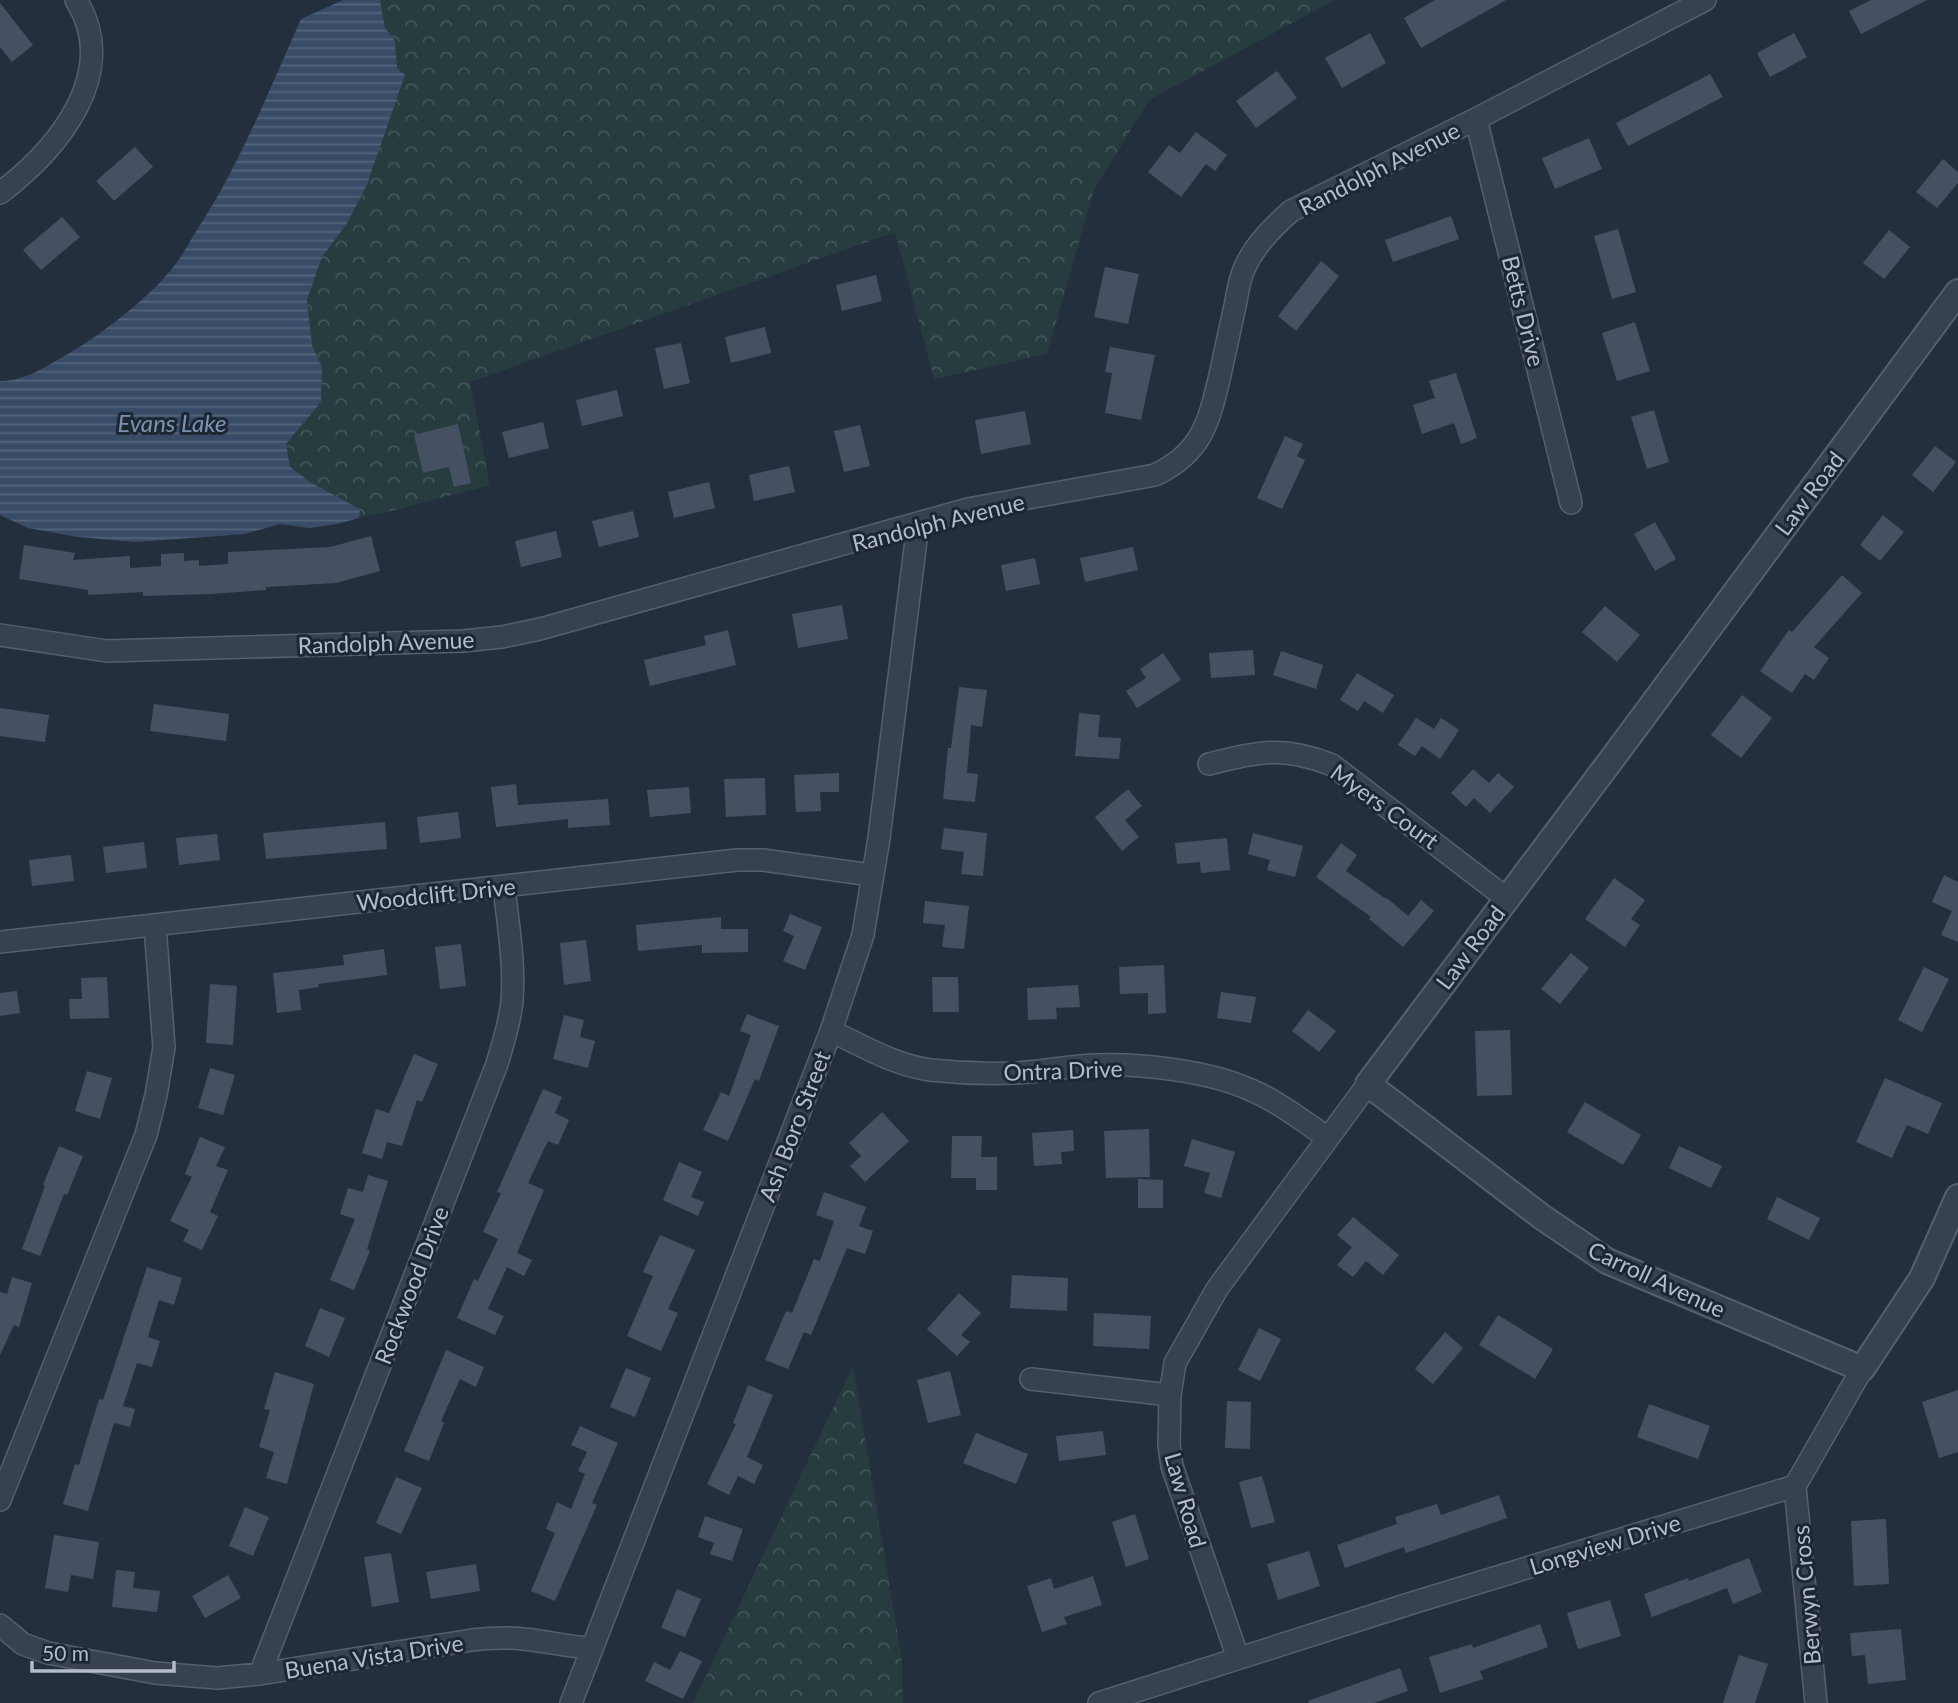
<svg xmlns="http://www.w3.org/2000/svg" width="1958" height="1703" viewBox="0 0 1958 1703" font-family="Lato,sans-serif">
	<style>
		.forest { fill: url(#forest-crowns) }
		.water { fill: url(#water-rules) }
		.building { fill: #455162 }
		.lines { fill: none; stroke-linecap: round; stroke-linejoin: round }
		.minor-casing { stroke: #565f6c; stroke-width: 24 }
		.tertiary-casing { stroke: #565f6c; stroke-width: 28 }
		.minor { stroke: #38414e; stroke-width: 21 }
		.tertiary { stroke: #38414e; stroke-width: 24 }
		.labels { text-anchor: middle; dominant-baseline: central; stroke-width: 6; stroke-linejoin: round; paint-order: stroke }
		.street-label { font-size: 23px; fill: #b4bcc9; stroke: #1d2633 }
		.water-label { font-size: 24px; font-style: italic; fill: #7c92b1; stroke: #1d2633 }
	</style>
	<defs>
		<pattern id="forest-crowns" width="20" height="18" patternUnits="userSpaceOnUse" patternTransform="scale(1.75)"><rect width="20" height="18" fill="#263c3f"/><path d="M2 6a3 3 0 1 1 6 0M12 15a3 3 0 1 1 6 0" fill="none" stroke="#435659"/></pattern>
		<pattern id="water-rules" width="6" height="5" patternUnits="userSpaceOnUse" patternTransform="scale(1.75)"><rect width="6" height="5" fill="#394c67"/><path d="M0 2.5h6" fill="none" stroke="#53647b"/></pattern>
	</defs>
	<rect width="100%" height="100%" fill="#242f3e"/>
	<path class="forest" d="M380 0H1335L1149 100 1094 190 1047 354 934 379 895 232 470 382 490 485 391 511 359 518V508L310 482 290 467 286 444 297 431 322 367 312 345 307 300 322 257 346 225 366 187 397 68 395 41 385 28Z
		M853 1366 902 1661 903 1703H693Z"/>
	<path class="water" d="M343 0H380L385 28 395 41 397 68 405 75 366 187 346 225 322 257 307 300 312 345 322 367 321 402 286 444 290 467 310 482 360 509 359 518 337 524 310 528 280 524 245 534 136 542 78 537 28 528 0 515V381C24 382 48 365 68 354 103 333 145 301 171 270 181 258 189 243 197 230 240 164 269 91 301 19Z"/>
	<path class="building" d="M1435 0H1506L1421 48 1404 18Z
		M1871 0H1927L1861 34 1849 11Z
		M0 3 33 45 12 62 0 47Z
		M1370 33 1386 63 1342 88 1325 58Z
		M1794 33 1807 57 1770 77 1757 53Z
		M1277 71 1297 98 1256 128 1236 101Z
		M1710 74 1723 97 1628 146 1616 123Z
		M1196 132 1227 155 1215 171 1206 164 1181 197 1148 172 1169 145 1180 153Z
		M1589 138 1602 169 1555 189 1542 158Z
		M135 147 153 167 114 201 96 181Z
		M1943 159 1958 172V183L1937 208 1916 192Z
		M1451 216 1459 239 1393 262 1385 240Z
		M62 217 80 237 41 270 23 250Z
		M1618 229 1636 292 1612 299 1594 236Z
		M1889 230 1910 247 1884 279 1863 263Z
		M1321 261 1339 276 1296 331 1278 316Z
		M1105 267 1139 274 1128 324 1094 317Z
		M876 275 882 301 842 311 836 285Z
		M1635 322 1650 371 1617 381 1602 333Z
		M765 327 771 353 731 363 725 337Z
		M681 343 690 383 664 389 655 348Z
		M1110 347 1155 355 1141 420 1105 413 1112 373 1105 372Z
		M1456 373 1477 438 1461 444 1454 423 1422 434 1413 405 1435 398 1429 381Z
		M617 390 623 416 582 426 576 400Z
		M1654 410 1669 462 1647 469 1631 417Z
		M1025 411 1031 444 981 454 975 420Z
		M543 422 549 448 509 458 502 432Z
		M458 424 471 483 454 487 449 467 423 473 414 435Z
		M860 425 870 466 844 472 834 431Z
		M1285 436 1303 444 1297 456 1305 460 1282 509 1257 498Z
		M1935 446 1956 462 1933 492 1912 475Z
		M789 466 795 492 754 501 749 475Z
		M709 482 715 508 674 518 668 492Z
		M633 511 639 537 599 547 592 521Z
		M1883 515 1904 532 1880 561 1860 545Z
		M1655 522 1676 559 1655 571 1634 534Z
		M556 531 562 557 521 567 515 541Z
		M371 536 380 571 336 583 266 587V590L211 594 143 596V592L88 595V590L19 579 24 545 75 553 73 560 130 556V568L161 566V554L184 553V561L199 560V566L228 564V552L330 547Z
		M1133 547 1138 570 1085 582 1080 558Z
		M1035 558 1040 584 1006 591 1001 565Z
		M1842 575 1862 593 1814 647 1829 658 1814 680 1805 674 1792 693 1760 671 1789 630 1792 632Z
		M842 605 848 639 798 648 792 614Z
		M1605 606 1640 635 1617 662 1582 632Z
		M728 630 736 665 650 686 644 660 706 645 704 636Z
		M1253 650 1255 675 1211 678 1209 653Z
		M1281 651 1323 665 1316 689 1273 675Z
		M1163 653 1181 680 1137 708 1126 691 1146 678 1140 669Z
		M1357 673 1394 695 1383 713 1364 701 1358 711 1340 700Z
		M959 687 987 690 982 727 971 725 967 773 978 774 975 802 943 799 948 748H951Z
		M1742 695 1772 718 1741 758 1711 735Z
		M154 704 229 714 226 741 150 731Z
		M0 708 49 715 45 742 0 736Z
		M1079 713 1100 715 1098 737 1121 738 1119 759 1075 756Z
		M1416 718 1434 729 1441 718 1459 730 1440 759 1422 746 1415 756 1398 745Z
		M1473 769 1489 783 1498 773 1514 787 1490 813 1474 798 1466 807 1451 793Z
		M839 773V792H820L821 811 796 812 794 775Z
		M765 778 766 815 726 817 724 779Z
		M516 784 518 805 608 799 610 825 568 828V819L496 827 491 787Z
		M689 787 691 813 650 817 647 790Z
		M1128 789 1142 806 1125 820 1139 837 1122 851 1095 817Z
		M458 812 461 838 420 843 417 817Z
		M385 822 387 849 266 859 263 833Z
		M944 828 987 833 983 876 961 874 964 852 941 849Z
		M1253 833 1303 846 1295 877 1267 870 1270 860 1248 854Z
		M217 834 220 860 179 865 176 838Z
		M1227 838 1230 870 1201 873 1200 862 1177 864 1175 843Z
		M144 842 147 868 106 873 103 847Z
		M1341 843 1357 855 1346 871 1386 899 1387 898 1408 916 1421 900 1434 911 1403 947 1369 919 1371 917 1316 877Z
		M71 855 74 881 32 886 29 860Z
		M1944 875 1958 882V942L1941 935 1952 911 1932 902Z
		M1614 878 1645 900 1631 919 1640 925 1625 947 1585 919Z
		M925 901 969 906 964 949 942 947 945 925 923 923Z
		M790 914 822 927 805 970 783 961 794 936 783 931Z
		M721 917V929H748V952L702 953V945L638 951 636 925Z
		M586 940 591 981 564 985 560 943Z
		M461 944 466 986 440 989 435 947Z
		M384 949 387 975 318 984 319 987 299 990 301 1010 277 1013 273 973 344 965 343 955Z
		M1571 953 1589 968 1560 1004 1541 989Z
		M1164 965 1166 1013 1148 1014V993L1120 994 1119 967Z
		M1924 967 1949 979 1922 1032 1898 1020Z
		M107 977 109 1018 70 1019 69 999H82L81 978Z
		M932 977H958L959 1012H933Z
		M210 984 237 986 233 1045 206 1043Z
		M1078 985 1080 1007 1056 1008 1057 1019 1028 1020 1027 988Z
		M17 991 20 1013 0 1016V993Z
		M1221 992 1256 997 1251 1023 1217 1018Z
		M1308 1010 1336 1031 1319 1052 1292 1031Z
		M747 1014 779 1026 759 1081 755 1079 728 1141 703 1130 721 1092 729 1096 751 1035 740 1031Z
		M564 1015 584 1020 580 1037 595 1041 588 1068 553 1059Z
		M1510 1030 1512 1095 1477 1096 1475 1031Z
		M414 1054 438 1064 422 1102 417 1100 402 1146 387 1142 382 1159 362 1153 376 1109 389 1113Z
		M210 1068 235 1075 223 1115 198 1108Z
		M87 1071 112 1078 100 1119 75 1111Z
		M1885 1078 1942 1103 1928 1134 1907 1125 1892 1158 1856 1142Z
		M543 1089 562 1097 555 1113 569 1120 558 1145 548 1141 528 1183 544 1190 517 1253 532 1260 524 1276 507 1267 488 1309 504 1316 495 1335 457 1318 474 1279 478 1281 498 1239 483 1232 501 1193 497 1192Z
		M1585 1102 1641 1135 1623 1165 1567 1132Z
		M882 1112 909 1141 865 1182 850 1166 861 1156 849 1143Z
		M1149 1129 1150 1177 1106 1178 1104 1131Z
		M1073 1130 1074 1151 1061 1152 1062 1164 1034 1166 1032 1133Z
		M952 1136H982L981 1157H997V1190H976V1178H951Z
		M200 1137 225 1147 216 1166 228 1170 210 1212 218 1216 202 1250 183 1241 189 1230 170 1221 192 1177 185 1174Z
		M1192 1139 1235 1152 1221 1198 1204 1193 1210 1173 1184 1166Z
		M59 1146 83 1156 67 1195 64 1194 40 1256 22 1249 45 1186 43 1185Z
		M1679 1146 1722 1166 1711 1188 1669 1168Z
		M679 1162 702 1172 691 1197 704 1202 698 1216 663 1200Z
		M368 1175 388 1181 367 1249 370 1251 354 1290 330 1280 355 1219 340 1214 348 1188 363 1192Z
		M1138 1179 1163 1180V1208H1138Z
		M824 1192 866 1207 859 1226 873 1231 865 1254 847 1248 811 1335 804 1332 788 1369 765 1360 786 1311 792 1313 814 1259 820 1261 834 1221 816 1215Z
		M1777 1197 1820 1218 1809 1240 1767 1219Z
		M1353 1217 1399 1255 1383 1275 1366 1261 1353 1277 1337 1265 1352 1247 1337 1235Z
		M660 1235 695 1250 668 1309 678 1313 661 1351 627 1336 653 1276 643 1272Z
		M147 1267 182 1278 174 1305 159 1300 148 1337 160 1341 152 1367 137 1363 123 1406 135 1409 130 1427 114 1423 88 1511 63 1504 75 1464 79 1465 99 1399 103 1400Z
		M1012 1275 1068 1278 1067 1311 1010 1308Z
		M12 1277 32 1283 19 1327 14 1325 0 1355V1292L7 1294Z
		M959 1293 981 1313 961 1335 970 1342 957 1356 927 1329Z
		M320 1308 345 1318 329 1357 305 1346Z
		M1094 1313 1151 1316 1149 1349 1093 1346Z
		M1498 1315 1553 1349 1535 1379 1479 1345Z
		M1259 1328 1281 1339 1260 1381 1238 1370Z
		M1445 1332 1463 1348 1433 1384 1415 1369Z
		M446 1350 484 1367 476 1387 460 1379 441 1421 444 1423 429 1461 404 1451Z
		M626 1368 651 1378 635 1417 610 1407Z
		M950 1371 961 1415 928 1423 917 1380Z
		M275 1372 314 1384 287 1484 266 1478 274 1452 259 1447 270 1410 264 1409Z
		M748 1385 773 1395 747 1457 763 1465 754 1484 738 1476 729 1495 707 1484 736 1424 733 1423Z
		M1958 1390V1452L1939 1458 1922 1402Z
		M1227 1401 1251 1402 1250 1449 1225 1448Z
		M1649 1404 1710 1426 1698 1459 1637 1437Z
		M580 1426 618 1443 592 1503 597 1505 555 1601 531 1591 555 1533 546 1529 557 1502 571 1509 585 1474 578 1471 587 1452 571 1445Z
		M1103 1431 1106 1455 1059 1461 1056 1436Z
		M976 1433 1028 1454 1016 1484 963 1463Z
		M1262 1476 1275 1522 1251 1528 1239 1482Z
		M396 1477 422 1488 401 1534 376 1523Z
		M1499 1495 1507 1518 1406 1553 1404 1547 1345 1568 1337 1545 1397 1524 1395 1517 1437 1504 1441 1515Z
		M245 1507 269 1517 253 1556 229 1546Z
		M1135 1514 1149 1559 1126 1567 1112 1522Z
		M705 1516 743 1529 732 1561 710 1554 714 1543 698 1537Z
		M1886 1519 1889 1584 1854 1586 1851 1521Z
		M54 1535 99 1542 93 1579 71 1575 68 1592 45 1588Z
		M1309 1551 1320 1586 1278 1600 1267 1564Z
		M391 1553 399 1602 372 1607 364 1557Z
		M1749 1558 1762 1592 1733 1604 1727 1588 1652 1617 1644 1594 1688 1578 1689 1581Z
		M476 1564 480 1591 431 1599 426 1572Z
		M116 1570 135 1572 133 1588 160 1591 157 1612 112 1607Z
		M228 1575 241 1598 205 1618 192 1596Z
		M1093 1576 1102 1605 1064 1617 1067 1624 1042 1632 1027 1586 1051 1578 1054 1589Z
		M677 1589 701 1599 685 1637 661 1628Z
		M1610 1600 1621 1636 1578 1649 1567 1613Z
		M1540 1624 1548 1647 1480 1671 1483 1679 1440 1693 1429 1657 1472 1644 1473 1648Z
		M1901 1629 1906 1680 1868 1684 1865 1655 1852 1656 1850 1633Z
		M680 1651 702 1661 683 1699 645 1681 654 1662 670 1670Z
		M1739 1655 1768 1664 1755 1703H1723Z
		M1400 1668 1408 1691 1374 1703H1309L1308 1701Z"/>
	<g class="lines">
		<defs>
			<path id="minor" d="M1476 119 1571 503
				M0 193C57 150 122 73 76 0
				M0 635 107 651 463 641 502 637 540 629 968 509 1155 475C1202 453 1209 422 1220 375 1225 352 1230 329 1235 306 1237 295 1239 281 1244 269 1254 246 1272 228 1291 211L1476 119 1705 0
				M1209 764C1258 752 1283 745 1332 765L1506 898
				M0 942 737 860H763L871 875
				M831 1031C863 1046 894 1065 930 1070 958 1073 987 1074 1015 1073 1041 1072 1068 1066 1094 1065 1141 1063 1209 1071 1251 1090 1279 1102 1303 1121 1328 1138
				M1031 1379 1170 1395
				M1795 1486 1816 1703
				M0 1500 146 1135 156 1095 164 1047 155 925
				M0 1625 23 1644 48 1653 155 1673 217 1678 260 1674 472 1640C489 1638 506 1637 523 1639 546 1641 568 1647 591 1648
				M1238 1658 1172 1466 1169 1445 1170 1395 1175 1363 1217 1289 1368 1084
				M260 1674 497 1064C503 1043 510 1023 512 1001 515 963 508 924 504 887
				M571 1703 831 1031 863 935 879 838 918 524
				M1099 1703 1412 1603 1795 1486 1862 1369"/>
			<path id="tertiary" d="M1958 292 1609 763 1368 1084 1542 1217 1607 1261 1862 1369 1922 1278 1958 1197"/>
		</defs>
		<use href="#minor" class="minor-casing"/>
		<use href="#tertiary" class="tertiary-casing"/>
		<use href="#minor" class="minor"/>
		<use href="#tertiary" class="tertiary"/>
	</g>
	<g class="labels">
		<g class="street-label">
			<text transform="translate(1379 168) rotate(-27)">Randolph Avenue</text>
			<text transform="translate(1524 311) rotate(76)">Betts Drive</text>
			<text transform="translate(1809 493) rotate(-53)">Law Road</text>
			<text transform="translate(938 522) rotate(-14)">Randolph Avenue</text>
			<text transform="translate(386 642) rotate(-2)">Randolph Avenue</text>
			<text transform="translate(1385 806) rotate(36)">Myers Court</text>
			<text transform="translate(436 894) rotate(-6)">Woodclift Drive</text>
			<text transform="translate(1470 947) rotate(-53)">Law Road</text>
			<text transform="translate(1063 1070) rotate(-2)">Ontra Drive</text>
			<text transform="translate(794 1126) rotate(-69)">Ash Boro Street</text>
			<text transform="translate(1657 1279) rotate(25)">Carroll Avenue</text>
			<text transform="translate(411 1285) rotate(-69)">Rockwood Drive</text>
			<text transform="translate(1186 1500) rotate(74)">Law Road</text>
			<text transform="translate(1605 1544) rotate(-17)">Longview Drive</text>
			<text transform="translate(1806 1595) rotate(-95)">Berwyn Cross</text>
			<text transform="translate(374 1656) rotate(-9)">Buena Vista Drive</text>
		</g>
		<g class="water-label">
			<text x="172" y="422">Evans Lake</text>
		</g>
	</g>
	<path d="M32 1661v10h142v-10" fill="none" stroke="#b4bcc9" stroke-width="3.5"/>
	<text x="42" y="1661" font-size="21" fill="#b4bcc9" stroke="#1d2633" stroke-width="5" paint-order="stroke">50 m</text>
</svg>
